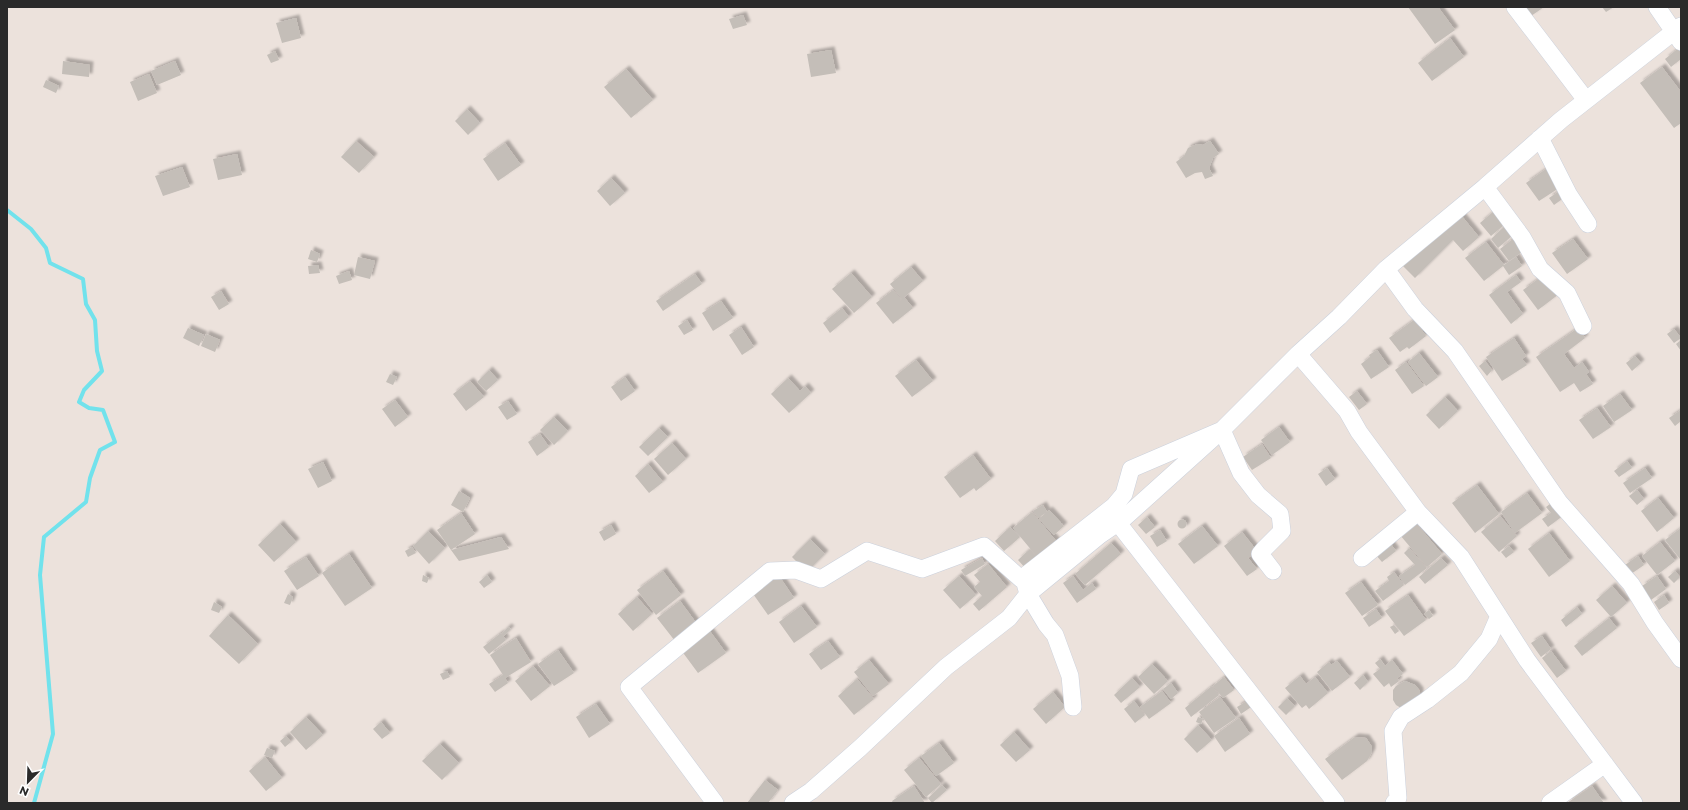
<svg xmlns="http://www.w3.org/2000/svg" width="1688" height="810" viewBox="0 0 1688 810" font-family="Montserrat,sans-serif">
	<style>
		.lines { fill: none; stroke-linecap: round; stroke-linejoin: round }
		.stream { stroke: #71e2ec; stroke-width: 4 }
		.building { fill: #c4beb8; filter: url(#shadow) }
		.minor-casing { stroke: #cbd1dc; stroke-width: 18 }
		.minor { stroke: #fff; stroke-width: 17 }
	</style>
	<defs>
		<filter id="shadow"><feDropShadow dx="3.5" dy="-3.5" stdDeviation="1" flood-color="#0004"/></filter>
	</defs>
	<rect width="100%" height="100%" fill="#ece2dc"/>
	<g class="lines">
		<path class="stream" d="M7 210 31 229 46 248 50 263 83 279 86 304 95 320 97 351 102 371 84 390 79 402 89 408 103 410 115 442 100 450 90 478 86 502 44 537 40 575 53 734 34 803"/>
	</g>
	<path class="building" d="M1408 7H1438L1455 30 1435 44Z
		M1524 7H1544L1531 16Z
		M1602 7H1614L1606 12Z
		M743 15 747 25 733 29 729 19Z
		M296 18 301 38 282 43 276 23Z
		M1450 38 1464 57 1432 81 1418 63Z
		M1680 47 1681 59 1671 67 1665 59Z
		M831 50 836 73 811 77 807 54Z
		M275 51 279 60 271 63 267 55Z
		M63 61 90 65 89 77 62 74Z
		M175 61 181 75 157 85 151 71Z
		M1662 67 1681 92V123L1674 128 1640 83Z
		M626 69 653 100 631 118 604 87Z
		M149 74 157 93 138 101 130 82Z
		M46 80 59 86 56 93 43 87Z
		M467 109 480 123 468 135 455 121Z
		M356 141 374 157 359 173 341 157Z
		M1210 141 1219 154 1213 158 1209 168 1213 176 1205 179 1202 172 1195 173 1186 178 1176 162 1184 156 1188 148 1197 144 1203 145Z
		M505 143 521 165 498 181 483 159Z
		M237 154 242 175 218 180 213 159Z
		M182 167 190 187 163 196 155 176Z
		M1546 169 1559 188 1539 201 1526 183Z
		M611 178 625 193 610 206 597 191Z
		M1561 190 1565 197 1554 205 1549 198Z
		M1493 212 1504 225 1491 236 1480 223Z
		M1460 214 1479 237 1463 251 1453 240 1415 278 1402 265 1440 227 1450 237 1443 229Z
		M1505 226 1513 235 1498 248 1491 239Z
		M1513 239 1522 252 1509 261 1500 249Z
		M1573 239 1588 259 1567 274 1552 253Z
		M1486 242 1504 265 1516 257 1522 266 1509 275 1503 266 1484 281 1465 258Z
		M311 250 320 254 317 262 308 259Z
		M358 257 375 261 370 279 354 275Z
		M318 265 320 273 309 274 308 266Z
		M911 267 923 281 902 299 890 284Z
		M349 271 352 280 339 284 336 276Z
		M851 273 872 297 854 313 832 289Z
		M695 274 702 284 663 311 656 301Z
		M1516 275 1521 282 1507 292 1523 314 1511 324 1489 295Z
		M1541 277 1551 290 1554 287 1559 294 1538 310 1523 290Z
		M893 290 901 299 900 301 904 297 913 308 893 324 876 303Z
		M221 291 229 304 219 310 211 297Z
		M721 301 733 318 713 331 702 313Z
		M842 308 849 317 830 333 823 323Z
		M687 320 693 330 684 335 678 326Z
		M1414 320 1426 336 1409 349 1407 347 1400 352 1389 338Z
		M741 327 754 347 742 355 729 335Z
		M188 328 204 335 199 346 183 338Z
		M1578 328 1585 338 1564 354 1574 368 1582 362 1589 372 1586 374 1593 384 1580 392 1574 383 1560 392 1536 357Z
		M1674 329 1681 338 1674 343 1667 334Z
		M206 334 220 340 215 352 201 346Z
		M1514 338 1526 356 1522 359 1527 365 1502 381 1486 357Z
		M1681 340V351L1676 344Z
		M1377 350 1389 367 1371 379 1361 364 1370 357 1369 355Z
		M1419 353 1438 377 1426 386 1408 362Z
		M1635 356 1641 363 1632 371 1626 363Z
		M916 360 933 381 912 397 895 376Z
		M1485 361 1492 370 1487 376 1479 366Z
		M1406 362 1424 386 1412 394 1395 370Z
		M489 370 498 380 486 391 477 382Z
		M390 374 397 377 393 385 386 382Z
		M625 377 635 391 621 401 611 387Z
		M788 378 800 391 805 386 811 393 789 413 771 394Z
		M470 381 484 397 466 411 453 394Z
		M1357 391 1367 404 1359 410 1349 397Z
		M1620 394 1632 410 1614 422 1603 406Z
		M1445 397 1458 411 1439 429 1426 415Z
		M395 400 408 417 395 427 382 409Z
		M508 401 517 414 507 420 498 407Z
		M1597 408 1611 427 1593 439 1579 420Z
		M1681 410V421L1675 426 1669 418Z
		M554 417 568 431 554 445 540 430Z
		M1279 427 1290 442 1272 455 1261 440Z
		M659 428 668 437 648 456 639 447Z
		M540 434 549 447 537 456 528 442Z
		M672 443 686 459 668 475 654 459Z
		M1262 444 1271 458 1252 470 1243 457Z
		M973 455 991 479 976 491 974 488 960 498 944 477Z
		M1627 461 1632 468 1619 477 1614 471Z
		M323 462 332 481 318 488 308 469Z
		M648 464 663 482 649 493 635 476Z
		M1327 468 1335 479 1326 486 1318 474Z
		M1645 468 1652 478 1630 493 1623 483Z
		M1477 485 1499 514 1475 533 1452 503Z
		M1637 490 1644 499 1637 505 1629 496Z
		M459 491 470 498 463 512 451 505Z
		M1527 493 1542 513 1515 533 1501 512Z
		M1658 498 1674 518 1657 532 1641 511Z
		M1554 501 1564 515 1548 527 1542 519 1551 513 1546 507Z
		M1043 505 1047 512 1038 518 1033 511Z
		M1049 510 1064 526 1054 535 1039 519Z
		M1032 512 1057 542 1038 558 1013 528Z
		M461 513 475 534 451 550 501 537 509 549 459 561 451 550 437 530Z
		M1500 516 1517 536 1499 552 1481 532Z
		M1147 517 1155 527 1146 534 1138 525Z
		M1177.5 524a4.5 4.5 0 1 1 9 0a4.5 4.5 0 1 1-9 0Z
		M1415 522 1442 554 1427 567 1400 535Z
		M280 524 296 542 274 562 258 545Z
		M611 525 616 534 604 541 599 532Z
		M1202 526 1218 546 1194 564 1178 544Z
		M1010 527 1020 537 1004 551 995 541Z
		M1681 528V558L1680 559 1665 540Z
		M1160 530 1167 541 1157 547 1150 536Z
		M428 531 445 548 429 564 413 546Z
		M1242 532 1257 551 1248 558 1257 569 1247 576 1224 546Z
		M1549 533 1570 561 1549 577 1528 549Z
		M810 539 825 554 807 572 792 557Z
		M1660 542 1675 561 1657 575 1642 556Z
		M1111 543 1121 554 1085 585 1075 574Z
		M1390 543 1396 551 1382 562 1375 554Z
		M1509 546 1514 552 1506 558 1501 552Z
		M412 547 416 553 408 557 405 551Z
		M1409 548 1427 568 1405 585 1399 576 1415 565 1404 553Z
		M1030 549 1039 560 1027 570 1018 560Z
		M349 554 372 588 345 606 322 573Z
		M1638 556 1644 565 1631 574 1625 565Z
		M306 557 319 576 297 590 284 571Z
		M982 558 985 564 965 576 961 570Z
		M1441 558 1448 565 1425 584 1419 577Z
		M988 564 1007 587 979 611 973 604 982 596 974 587 980 582 974 575Z
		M663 571 681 595 656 615 637 590Z
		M1675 571 1680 577 1674 583 1668 577Z
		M1394 572 1404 585 1383 601 1375 591 1389 581 1387 577Z
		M777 573 794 598 768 615 751 591Z
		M423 575 429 578 427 583 422 581Z
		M487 575 492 582 484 588 479 582Z
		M959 576 976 595 960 609 943 590Z
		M1073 576 1083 590 1092 583 1096 589 1077 603 1063 583Z
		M1657 576 1666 589 1651 600 1642 586Z
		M1361 582 1378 605 1362 616 1345 593Z
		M1612 586 1627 603 1611 617 1596 600Z
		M288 594 293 597 290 605 284 603Z
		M1408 595 1426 620 1404 636 1385 611Z
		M1664 595 1669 603 1659 610 1654 602Z
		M637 597 652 614 633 631 618 614Z
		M680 601 697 624 675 641 657 618Z
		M214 602 222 607 219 613 211 610Z
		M801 606 817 627 794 643 779 622Z
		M1577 607 1582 614 1566 627 1561 620Z
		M1376 609 1382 618 1369 627 1363 618Z
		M1429 610 1433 616 1429 619 1424 614Z
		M228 615 258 644 239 664 209 636Z
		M1609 618 1617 628 1582 656 1574 646Z
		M1394 625 1399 631 1395 634 1390 627Z
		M508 627 511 629 504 636 502 633Z
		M709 630 726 653 698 673 681 650Z
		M501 633 506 640 489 654 483 647Z
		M1542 636 1551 649 1541 657 1531 643Z
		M516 638 531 662 505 678 508 683 495 692 489 684 503 675 490 655Z
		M828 641 840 657 821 670 809 654Z
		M558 650 574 673 554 686 538 664Z
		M1551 651 1566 671 1557 678 1542 658Z
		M1380 659 1385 666 1392 660 1403 674 1397 678 1399 681 1391 687 1389 683 1384 687 1373 674 1380 669 1375 663Z
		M869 660 889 684 873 696 854 672Z
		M1337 661 1350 677 1332 691 1317 672 1329 662 1331 665Z
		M1152 664 1168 681 1154 694 1138 677Z
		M533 666 550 686 531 701 515 681Z
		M447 671 450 677 443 680 440 674Z
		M1363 675 1368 682 1360 690 1354 683Z
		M1300 676 1306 684 1315 677 1328 693 1309 709 1306 705 1302 708 1285 688Z
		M1224 677 1234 690 1223 698 1213 686Z
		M1132 678 1140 687 1121 703 1114 695Z
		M857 679 874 699 854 715 838 696Z
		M1405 681 1415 685 1420 691V696L1401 708 1396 705 1393 700V690L1396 686Z
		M1171 683 1178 693 1171 699 1163 689Z
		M1212 686 1219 695 1191 717 1185 708Z
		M1162 691 1171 703 1149 719 1140 707Z
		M1053 692 1065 707 1046 724 1033 709Z
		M1220 697 1236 718 1214 733 1199 712Z
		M1287 698 1295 706 1286 715 1278 707Z
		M1134 701 1145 715 1135 723 1124 709Z
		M1247 701 1251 707 1241 714 1237 707Z
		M596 704 610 724 589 738 576 717Z
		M306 717 323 735 306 750 290 732Z
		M1198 717 1203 719 1201 724 1196 722Z
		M1239 718 1250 734 1225 752 1214 736Z
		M381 722 390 733 382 739 373 729Z
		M1198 725 1212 740 1197 753 1184 739Z
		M1014 732 1030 750 1016 762 1000 745Z
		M286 736 291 742 285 747 280 741Z
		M1355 737 1366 738 1372 747V752L1367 761 1342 780 1325 759Z
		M939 743 954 763 936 776 921 756Z
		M440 744 459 763 442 780 422 761Z
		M267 748 275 751 272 758 264 755Z
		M265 757 282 778 266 791 249 771Z
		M919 758 941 784 926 797 904 770Z
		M765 780 778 790 768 803H747Z
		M942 785 947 790 932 803 928 798Z
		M914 786 925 803H893L892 801Z
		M1592 786 1604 803H1567Z"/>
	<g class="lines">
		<defs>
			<path id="minor" d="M1515 7 1586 100
				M1657 7 1681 42
				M1540 138 1569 195 1588 224
				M1485 187 1522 237 1540 269 1567 293 1583 326
				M1386 269 1415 309 1455 351 1559 502 1631 584 1655 623 1681 659
				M1298 354 1347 411 1359 432 1418 512 1461 557 1527 660 1634 803
				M1118 523 1336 803
				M1362 558 1418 512
				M1025 583 1028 594 1046 624 1055 635 1070 676 1073 707
				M715 803 629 687 770 571 796 570 821 579 867 551 922 569 984 546 1021 579 1114 506 1124 494 1131 469 1222 430 1298 354 1339 317 1386 269 1485 187 1561 120 1681 26
				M793 803 811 791 860 748 946 667 1009 618 1028 594 1100 535 1122 520 1222 430 1241 473 1258 495 1280 514 1282 531 1265 548 1260 554 1273 571
				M1394 803 1398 798 1393 731 1401 717 1427 700 1461 673 1489 639 1499 616
				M1550 803 1605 764"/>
		</defs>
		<use href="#minor" class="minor-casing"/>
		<use href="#minor" class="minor"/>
	</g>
	<rect width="1688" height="810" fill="none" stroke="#2a2a2a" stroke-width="16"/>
	<g transform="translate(28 782) rotate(203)" stroke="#ffffff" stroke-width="3" paint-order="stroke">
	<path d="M0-3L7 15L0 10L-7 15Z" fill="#2a2a2a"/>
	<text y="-6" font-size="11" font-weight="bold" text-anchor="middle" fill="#2a2a2a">N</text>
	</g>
</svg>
